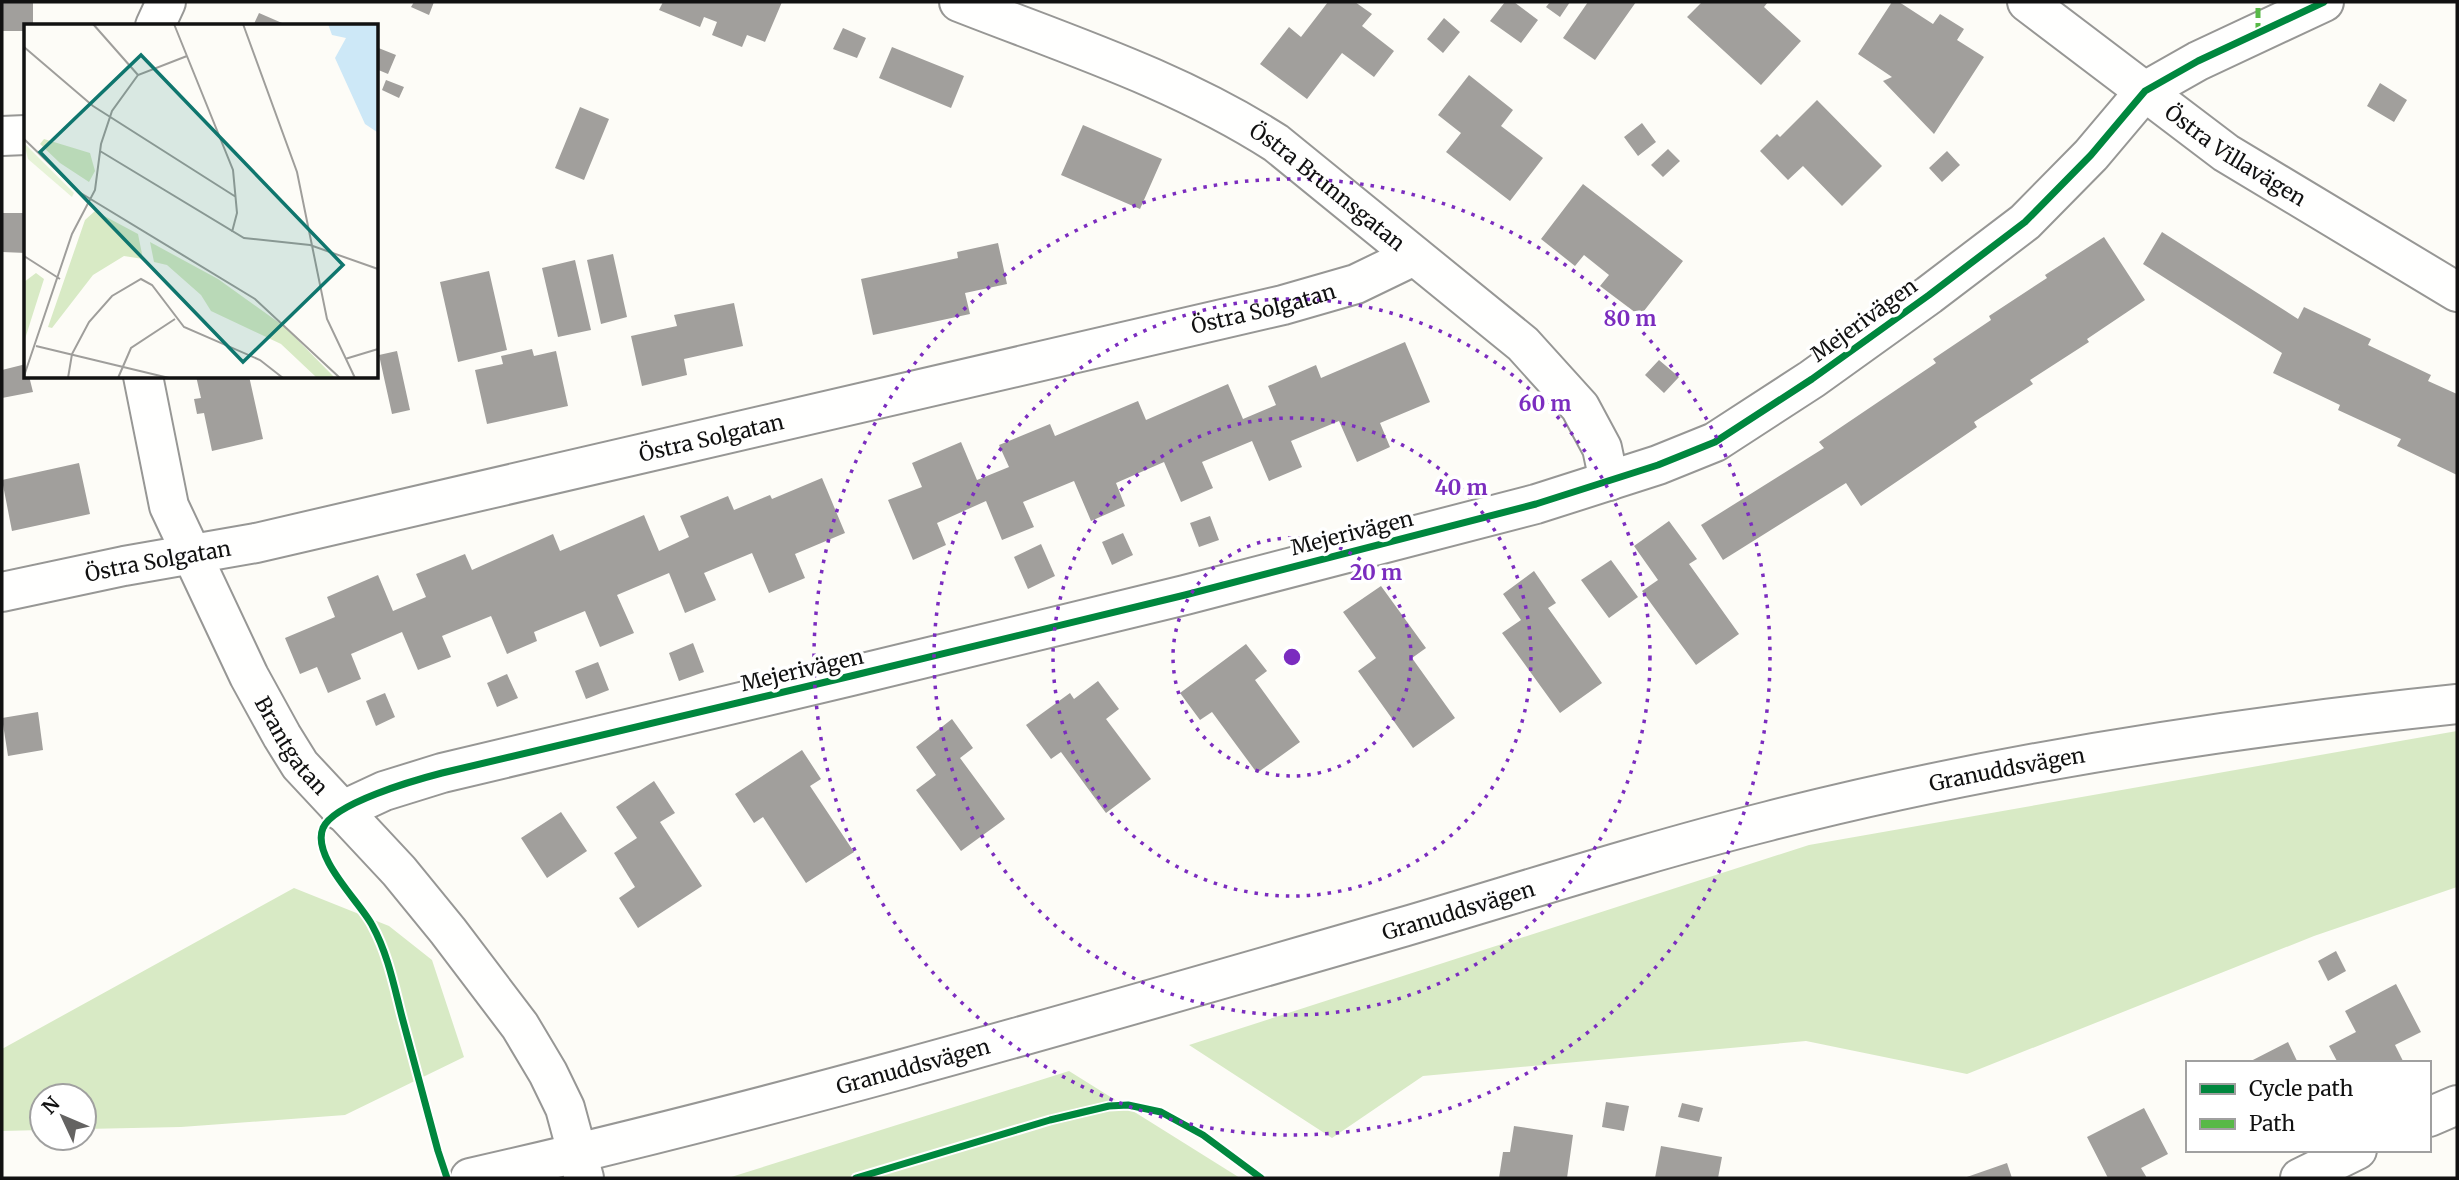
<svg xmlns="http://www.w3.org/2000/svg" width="2459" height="1180" viewBox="0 0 2459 1180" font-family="Merriweather,serif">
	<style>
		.forest { fill: #d8eac5 }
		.building { fill: #a19f9c }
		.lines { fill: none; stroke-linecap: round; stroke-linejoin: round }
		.minor-casing { stroke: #979795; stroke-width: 42 }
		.tertiary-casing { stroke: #979795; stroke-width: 42 }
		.minor { stroke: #fffffe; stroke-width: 38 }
		.tertiary { stroke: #fffffe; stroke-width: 38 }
		.quiet { stroke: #58b947; stroke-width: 5; stroke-dasharray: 10 5; stroke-linecap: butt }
		.cycleway-casing { stroke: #fff; stroke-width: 11 }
		.cycleway { stroke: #00873e; stroke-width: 7 }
		.ring { fill: none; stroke: #7b2cbf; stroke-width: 3.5; stroke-dasharray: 3.5 7 }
		.labels { text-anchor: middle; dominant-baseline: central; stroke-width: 7; stroke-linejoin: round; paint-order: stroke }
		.street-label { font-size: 21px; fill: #111; stroke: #fff }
		.inset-road { fill: none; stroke: #9f9e9b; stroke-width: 2 }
		.view { fill: #0f766e; fill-opacity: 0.15; stroke: #0f766e; stroke-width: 3.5 }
		.inset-edge { fill: none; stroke: #111; stroke-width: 3.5 }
		.centre { fill: #7b2cbf; stroke: #fff; stroke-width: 3.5 }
		.ring-label { font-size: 21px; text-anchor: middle; font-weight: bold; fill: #7b2cbf; stroke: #fff; stroke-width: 7; stroke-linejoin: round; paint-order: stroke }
	</style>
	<rect width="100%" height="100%" fill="#fdfcf7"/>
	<path class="forest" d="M2457 731V887L2314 936 1967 1074 1806 1041 1423 1076 1332 1138 1189 1045 1809 845Z
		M294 888 389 926 432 960 464 1057 345 1115 181 1127 84 1129V1096H42V1130L2 1131V1049Z
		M1069 1071 1240 1178H728Z"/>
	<path class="building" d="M2 2H33V26H26V31H2Z
		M414 2H434L429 15 411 7Z
		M663 2H782L765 42 747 35 742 47 712 35 717 22 704 17 700 27 659 10Z
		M1328 2H1355L1372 14 1362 26 1394 51 1374 77 1342 53 1307 99 1260 64 1289 27 1301 37Z
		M1505 2H1514L1538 20 1521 43 1490 21Z
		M1550 2H1570L1560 17 1546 7Z
		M1588 2H1636L1595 60 1563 38Z
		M1702 2H1768L1764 7 1801 41 1761 85 1687 17Z
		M1892 2H1899L1933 24 1940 14 1964 29 1957 40 1984 57 1934 134 1883 81 1892 77 1858 54Z
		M259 13 289 26H253Z
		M1444 18 1460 32 1443 53 1427 39Z
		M843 28 866 38 857 58 833 49Z
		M376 47 396 55 388 74 376 69Z
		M892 47 964 76 951 108 879 78Z
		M1469 75 1513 110 1501 126 1543 158 1510 201 1446 152 1461 133 1438 115Z
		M386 80 404 87 399 98 382 90Z
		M2380 83 2407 100 2394 122 2367 106Z
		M1817 100 1882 166 1842 206 1803 166 1788 180 1760 151 1777 134 1780 137Z
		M580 107 609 119 584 180 555 168Z
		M1642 123 1656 142 1638 156 1624 137Z
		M1083 125 1162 159 1140 209 1061 175Z
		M1668 149 1680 161 1663 177 1651 165Z
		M1947 151 1960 165 1942 182 1929 168Z
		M1583 184 1683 261 1640 316 1600 286 1609 275 1584 255 1575 266 1541 239Z
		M2 213H26V253L2 252Z
		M2162 232 2298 319 2304 307 2371 339 2368 345 2431 375 2428 381 2457 394V475L2397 446 2401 439 2338 410 2340 405 2273 373 2282 353 2143 264Z
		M2104 237 2145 300 2087 339 2089 342 2030 380 2033 384 1974 422 1977 427 1861 506 1846 483 1723 560 1701 525 1824 448 1819 442 1936 363 1933 359 1991 320 1989 316 2047 278 2045 275Z
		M998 243 1007 284 965 293 970 314 873 335 861 279 958 258 957 252Z
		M613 254 627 317 601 324 587 260Z
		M575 260 591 330 558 337 542 268Z
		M489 271 507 350 458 362 440 282Z
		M734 303 743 346 684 359 687 375 642 386 631 336 677 326 674 315Z
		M1405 342 1430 402 1380 423 1390 447 1357 462 1339 421 1291 441 1302 467 1269 481 1252 441 1202 462 1213 488 1181 502 1164 462 1116 483 1125 506 1091 521 1074 481 1023 502 1034 527 1002 540 986 501 937 523 946 545 913 560 888 500 922 487 912 463 961 442 977 480 1009 467 999 445 1050 424 1055 436 1138 401 1146 420 1228 384 1243 419 1276 405 1268 386 1316 365 1321 378Z
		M532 349 534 356 556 351 568 406 487 424 475 370 503 364 501 356Z
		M397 351 410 410 392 414 379 355Z
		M1659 360 1679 377 1664 393 1645 375Z
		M26 364V376H29L33 392 2 398V370Z
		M196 376H249L263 439 212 451 204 413 197 414 194 399 201 398Z
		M79 463 90 514 12 531 2 480Z
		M822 478 845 533 795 554 805 578 769 593 752 553 704 573 716 600 685 613 669 573 617 595 634 633 600 647 585 611 534 632 537 641 507 654 491 616 442 636 451 657 418 670 402 632 351 654 361 679 328 693 317 667 300 674 285 638 335 617 327 597 378 575 393 611 426 597 416 574 465 554 472 570 553 534 560 551 644 515 659 551 689 537 680 516 728 496 734 510 770 495 772 499Z
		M1210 516 1219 540 1199 547 1190 523Z
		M1669 521 1697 559 1689 564 1739 634 1696 665 1642 591 1658 580 1634 546Z
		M1123 533 1133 555 1112 565 1102 542Z
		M1041 544 1055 576 1028 589 1014 557Z
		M1611 560 1638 597 1609 618 1581 580Z
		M1534 571 1556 603 1548 608 1602 683 1560 713 1502 633 1521 620 1503 594Z
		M1381 586 1426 648 1412 658 1455 718 1413 748 1358 671 1376 658 1343 612Z
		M693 643 704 672 679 681 669 653Z
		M1246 644 1267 671 1255 680 1300 742 1257 773 1212 712 1200 720 1180 693Z
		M598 662 609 690 586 699 575 671Z
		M507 674 518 698 497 707 487 683Z
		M1098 681 1119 709 1106 719 1151 779 1106 813 1061 752 1051 759 1026 725 1070 693 1074 699Z
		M385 693 395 717 376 726 366 701Z
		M38 712 43 750 8 756 2 718Z
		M952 719 973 748 960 758 1005 819 961 851 916 790 936 775 916 747Z
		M802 750 821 779 810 786 854 852 806 883 763 817 754 823 735 794Z
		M654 781 675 813 660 822 702 886 638 928 619 898 635 887 614 853 637 838 616 807Z
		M561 812 587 851 547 878 521 838Z
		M2336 951 2346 971 2328 981 2318 961Z
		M2396 984 2421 1032 2395 1045 2404 1063H2338L2329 1046 2356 1032 2345 1011Z
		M2288 1042 2298 1063H2247Z
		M1606 1102 1629 1106 1624 1131 1602 1127Z
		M1682 1103 1703 1108 1699 1122 1678 1117Z
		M2144 1108 2168 1154 2141 1168 2147 1178H2108L2087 1137Z
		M1514 1126 1573 1135 1567 1178H1499L1503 1152H1510Z
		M1661 1146 1722 1157 1718 1178H1655Z
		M2007 1163 2012 1178H1964Z"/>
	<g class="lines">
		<defs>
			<g id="minor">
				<path id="s1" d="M959 2C1066 44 1178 80 1276 143L1523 344 1580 407 1602 448 1609 481"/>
				<path id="s2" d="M2027 2 2226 153 2457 292"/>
				<path d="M155 26 166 2"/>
				<path d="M2 136 26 135"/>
				<path id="s3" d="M143 376 169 506 249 676 282 736 300 765 399 871 448 931 520 1026 548 1073 565 1108 584 1178"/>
				<path id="s4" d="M2 592 124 566 256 543 1283 305 1356 284 1414 256"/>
				<path d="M341 811 384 791 442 773 851 676 1185 595 1536 504 1658 465 1715 442 1812 379 1929 295 2025 222 2091 155 2145 91 2198 61 2324 2"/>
				<path d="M2429 1117 2457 1105"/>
				<path d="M2300 1178 2357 1150"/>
			</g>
			<g id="tertiary">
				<path id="s5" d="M470 1178C784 1107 1094 1016 1403 927 1525 891 1646 852 1769 821 1995 763 2226 728 2457 704"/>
			</g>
		</defs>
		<use href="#minor" class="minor-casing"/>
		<use href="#tertiary" class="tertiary-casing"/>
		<use href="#minor" class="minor"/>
		<use href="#tertiary" class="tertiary"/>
		<path class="quiet" d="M2258 33V2"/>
		<defs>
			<path id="cycleway" d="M447 1178 438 1151C426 1106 414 1062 402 1017 394 986 388 954 372 925 360 902 311 857 323 828 334 803 415 780 442 773L851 676 1185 595 1536 504 1658 465 1715 442 1812 379 1929 295 2025 222 2091 155 2145 91 2198 61 2324 2
				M856 1178 1050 1120 1109 1106 1128 1105 1161 1112 1203 1135 1261 1178"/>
		</defs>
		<use href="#cycleway" class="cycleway-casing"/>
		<use href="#cycleway" class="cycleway"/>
	</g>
	<g class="ring">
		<circle cx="1292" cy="657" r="119"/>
		<circle cx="1292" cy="657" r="239"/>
		<circle cx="1292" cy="657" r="358"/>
		<circle cx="1292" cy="657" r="478"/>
	</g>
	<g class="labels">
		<g class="street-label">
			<text stroke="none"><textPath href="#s2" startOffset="259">Östra Villavägen</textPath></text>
			<text stroke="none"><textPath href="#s1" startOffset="415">Östra Brunnsgatan</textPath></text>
			<text stroke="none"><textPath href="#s4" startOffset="1293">Östra Solgatan</textPath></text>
			<text transform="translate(1864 320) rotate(-36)">Mejerivägen</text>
			<text stroke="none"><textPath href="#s4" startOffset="726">Östra Solgatan</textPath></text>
			<text transform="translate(1352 533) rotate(-14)">Mejerivägen</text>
			<text stroke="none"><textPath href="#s4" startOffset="159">Östra Solgatan</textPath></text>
			<text transform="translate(802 670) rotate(-13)">Mejerivägen</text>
			<text stroke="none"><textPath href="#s3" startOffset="402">Brantgatan</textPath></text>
			<text stroke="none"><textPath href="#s5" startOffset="1591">Granuddsvägen</textPath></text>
			<text stroke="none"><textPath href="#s5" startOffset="1024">Granuddsvägen</textPath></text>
			<text stroke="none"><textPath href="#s5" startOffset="457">Granuddsvägen</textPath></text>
		</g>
	</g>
	<g transform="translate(24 24)">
		<rect width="354" height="354" fill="#fdfcf7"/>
		<path d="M0 119 50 169 48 173 4 135Z" fill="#e7f3d7"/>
		<path d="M20 115 66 129 71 147 65 158 36 139 16 120ZM71 187 114 210 119 235 100 232 69 251 28 304 24 303 61 196ZM126 218 194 255 261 303 310 353H292L257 320 187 287 177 271 143 241 130 238ZM12 249 20 255 0 318V258Z" fill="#d8eac5"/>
		<path d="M304 0H353V108L341 100 311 34 322 14 308 11Z" fill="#cde8f7"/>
		<path class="inset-road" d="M69 0 114 51M150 0 209 146 213 189 208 208M219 0 273 148 303 295 331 354M0 23 69 82 212 173M0 115 55 168 231 275 316 354M76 127 220 214 286 221 354 245M0 232 36 255M12 322 145 354M321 335 354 325M0 352 48 210 71 166 77 120 88 87 114 51 163 32M44 354 48 330 65 298 88 272 117 255 128 261 160 303 236 336 259 354M94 354 107 324 151 295"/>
		<path class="view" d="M117 31 319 241 219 338 16 128Z"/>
		<rect width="354" height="354" class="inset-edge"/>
	</g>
	<circle cx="1292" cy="657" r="10" class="centre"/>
	<g class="ring-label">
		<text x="1630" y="326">80 m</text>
		<text x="1545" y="411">60 m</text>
		<text x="1461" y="495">40 m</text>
		<text x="1376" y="580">20 m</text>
	</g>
	<rect width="2459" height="1180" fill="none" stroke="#111111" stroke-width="7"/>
	<rect x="2186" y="1061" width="245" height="91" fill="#ffffff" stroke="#a0a0a0" stroke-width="2"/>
	<rect x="2200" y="1084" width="35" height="10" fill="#00873e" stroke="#a0a0a0" stroke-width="2"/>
	<text x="2249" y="1096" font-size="21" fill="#111111">Cycle path</text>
	<rect x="2200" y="1119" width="35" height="10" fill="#58b947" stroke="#a0a0a0" stroke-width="2"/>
	<text x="2249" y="1131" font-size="21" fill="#111111">Path</text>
	<g transform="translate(63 1117) rotate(314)"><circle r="33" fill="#ffffff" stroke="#a0a0a0" stroke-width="2"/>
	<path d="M0-5L12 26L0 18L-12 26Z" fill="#646362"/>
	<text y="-10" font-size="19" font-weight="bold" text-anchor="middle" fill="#111111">N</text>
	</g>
</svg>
